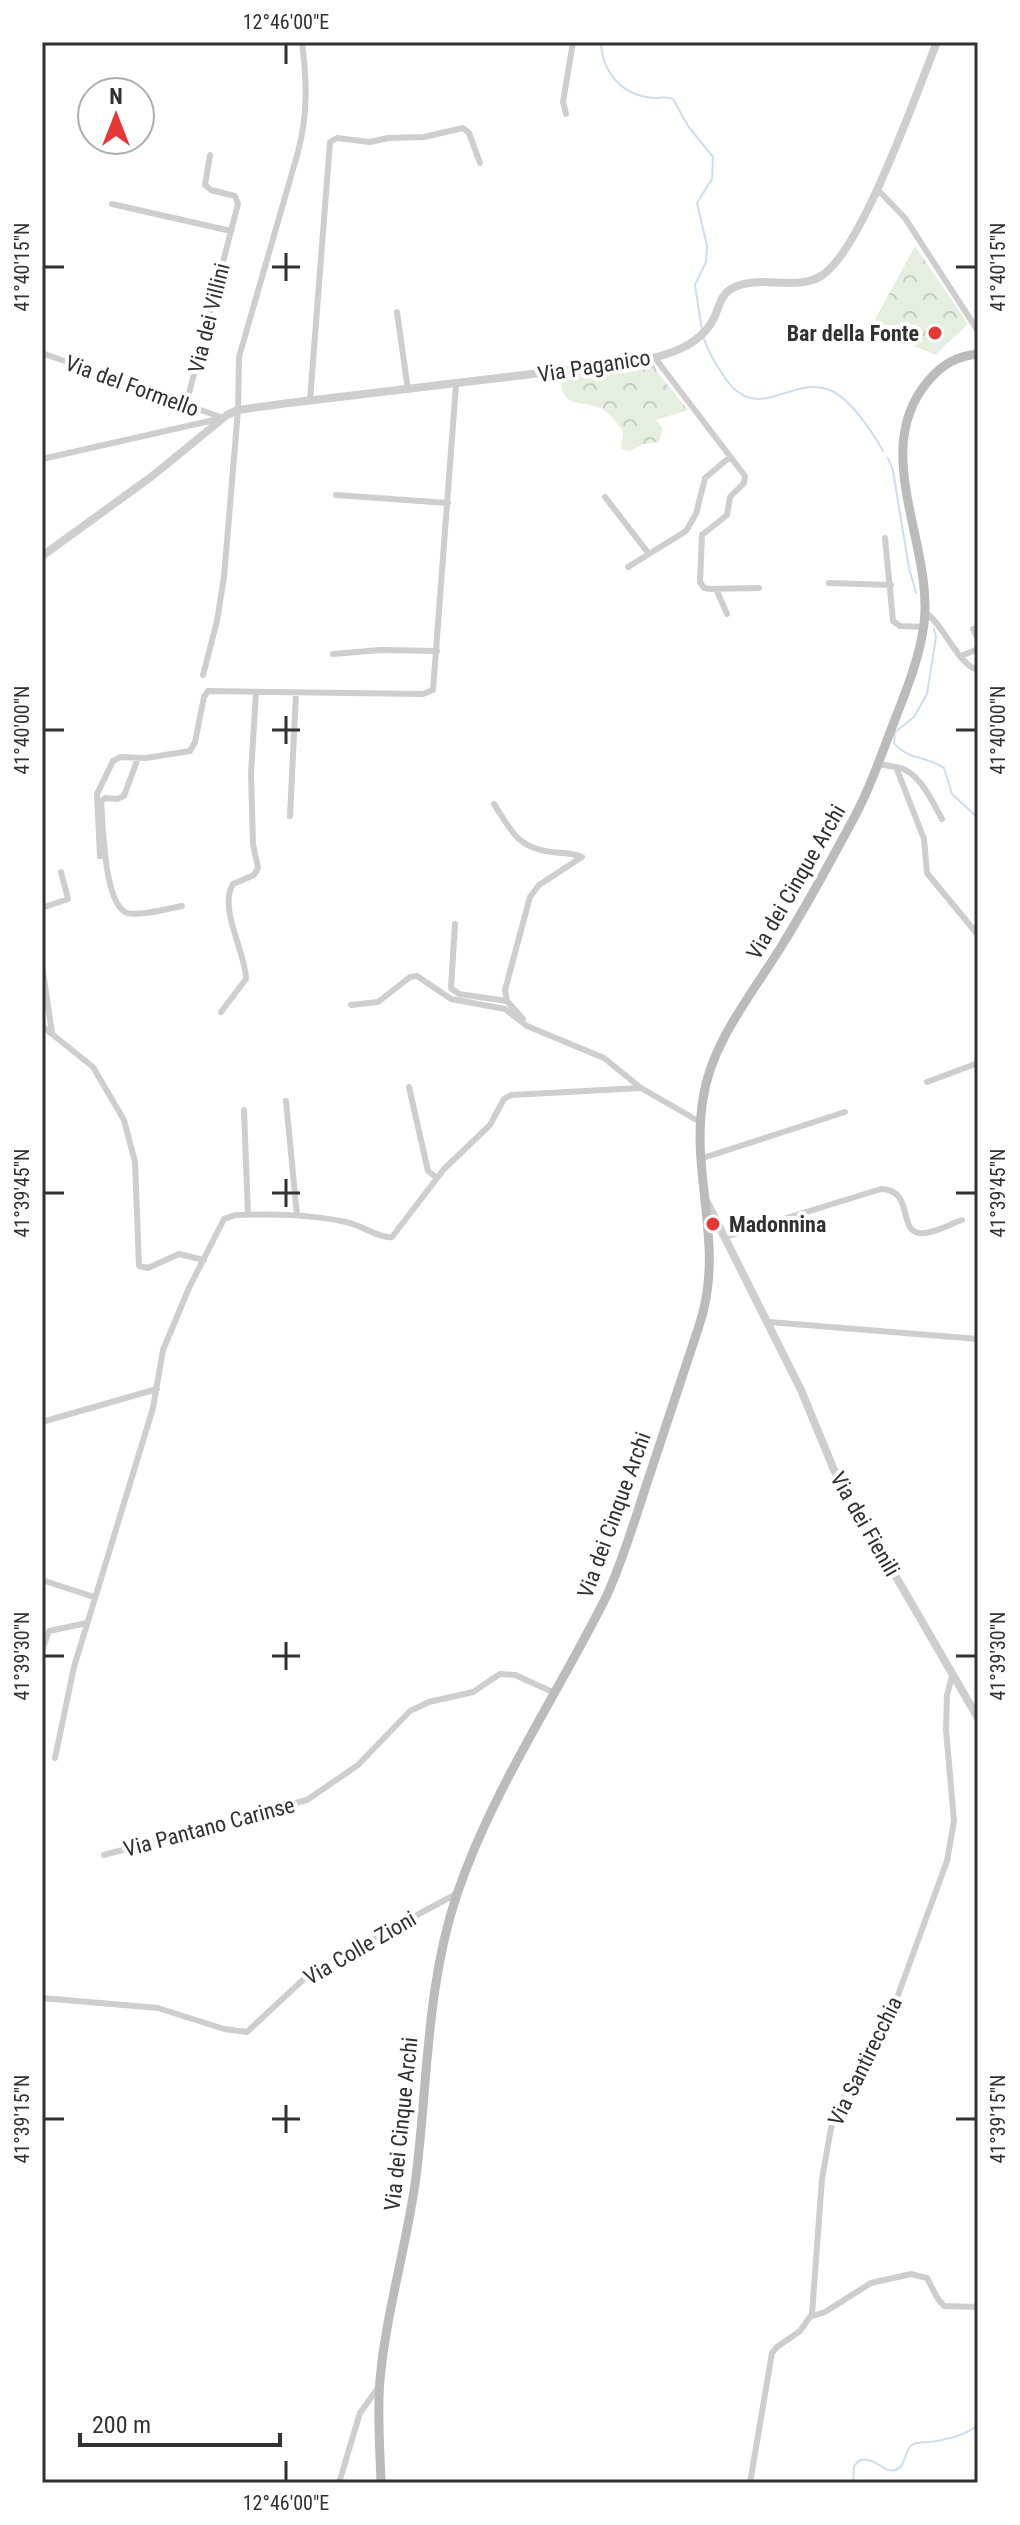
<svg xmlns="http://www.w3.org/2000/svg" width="1020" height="2525" viewBox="0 0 1020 2525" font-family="'Roboto Condensed',sans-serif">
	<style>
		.forest { fill: url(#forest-crowns) }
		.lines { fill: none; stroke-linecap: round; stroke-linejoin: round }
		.stream { stroke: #ccdeed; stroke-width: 2 }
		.minor { stroke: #cecece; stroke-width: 6 }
		.tertiary { stroke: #cecece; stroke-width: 8 }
		.secondary { stroke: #bbb; stroke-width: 9 }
		.ticks { fill: none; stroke: #313131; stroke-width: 3 }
		.poi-dot { fill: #e63736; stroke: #fff; stroke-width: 3 }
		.labels { text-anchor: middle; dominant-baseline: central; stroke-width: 8; stroke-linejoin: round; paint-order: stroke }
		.street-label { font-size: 22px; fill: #313131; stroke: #fff }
		.poi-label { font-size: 22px; font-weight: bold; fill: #313131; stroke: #fff; text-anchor: end }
		.neatline { fill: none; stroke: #313131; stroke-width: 3 }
		.ticks-label { font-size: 20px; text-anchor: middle; fill: #313131 }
	</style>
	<defs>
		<pattern id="forest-crowns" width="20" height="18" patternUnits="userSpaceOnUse" patternTransform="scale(2)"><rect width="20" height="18" fill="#e6eee0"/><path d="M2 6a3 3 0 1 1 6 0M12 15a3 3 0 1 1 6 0" fill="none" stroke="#c6cdc1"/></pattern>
	</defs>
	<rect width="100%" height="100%" fill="#fff"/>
	<path class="forest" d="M915 246 968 324 935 355 871 327Z
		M653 362 657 372 688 410 656 420 663 429 659 442 643 444 630 451 621 449 623 432C617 423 610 413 600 408 579 399 561 410 560 376L636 367Z"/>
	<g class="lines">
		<path class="stream" d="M601 42C602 72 622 96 654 98 661 98 666 96 673 99L688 126 713 157 712 179 697 203 707 246 706 262 695 285 702 330
			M703 336C707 350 715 363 723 375 757 428 790 374 830 390 851 399 873 433 883 451
			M888 458 893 471 909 568 916 593
			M934 629 936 637 927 694 914 717 895 732 894 743C907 760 928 756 944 768L952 794 978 818
			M853 2483 854 2466 860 2460C877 2457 884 2474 895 2470 907 2467 903 2451 912 2445 918 2441 924 2443 931 2442 947 2439 965 2436 978 2425"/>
		<path class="minor" d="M566 114 563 102 573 42
			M877 189 905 218 978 331
			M112 204 231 231
			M397 312 408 390
			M42 353 223 418
			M655 358 745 476 744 483 730 497 727 515 702 535 700 582 704 588 710 589 759 588
			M310 400 330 142 337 138 370 142 388 138 424 137 463 128 469 133 480 163
			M186 405 238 204 235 196 211 190 205 185 210 155
			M42 459 223 418
			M336 495 448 503
			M605 497 649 554
			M885 538 893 621 900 626 924 627
			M628 567 686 531 696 514 705 478 730 457
			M829 583 891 585
			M716 589 727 614
			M925 612C945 626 957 664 978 670
			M973 629 978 639
			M333 654 381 650 437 651
			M961 656 978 649
			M203 675 217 621 224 577 238 410 239 357 298 152C308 114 307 81 302 42
			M138 758 124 796 117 799 105 798 101 802C103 825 104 900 125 912 135 918 170 908 182 906
			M878 764 896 767 924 839 927 873 978 935
			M896 767C919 770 932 801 942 819
			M494 804C511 830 517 848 551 852 561 853 573 853 582 857L539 885 530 897 505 990 507 1001
			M290 816 296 693
			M100 856 97 794 113 761 121 757 146 758 190 751 195 742 204 697 208 691 423 694 433 690 456 385
			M42 908 68 899 61 872
			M455 924 451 988 459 994 507 1001 523 1019
			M42 965 52 1033
			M351 1005 378 1002 410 977 417 976 451 999 505 1009 527 1026 604 1058 641 1088
			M221 1012 246 979C246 953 218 908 233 884L254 875 258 868 253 844 251 774 256 692
			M42 1026 93 1067 124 1120 135 1162 139 1266 148 1268 179 1254 204 1260
			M927 1082 978 1063
			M409 1087 428 1171 437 1178
			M286 1101 297 1215
			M244 1110 248 1215
			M703 1158 845 1112
			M725 1237 881 1189C914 1190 898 1230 919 1233 931 1235 950 1224 962 1220
			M769 1322 978 1339
			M42 1422 157 1389
			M42 1580 94 1597
			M42 1650 49 1631 87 1623
			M55 1758 74 1667 153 1408 163 1350 189 1288 224 1219 235 1215C272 1214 309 1214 346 1222 361 1225 381 1239 392 1237L444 1169 490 1125 504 1099 511 1095 641 1088 700 1122
			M104 1855 307 1800 358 1765 410 1711 429 1702 473 1692 500 1674 515 1675 555 1693
			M42 1998 158 2008 224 2029 247 2032 306 1977 346 1953 458 1893
			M810 2317 825 2312 871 2283 911 2274 927 2278 938 2299 944 2306 978 2307
			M339 2483 360 2413 380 2385
			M750 2483 772 2353 777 2347 800 2331 812 2314 822 2179 831 2128 850 2082 890 2017 947 1861 954 1821 946 1730 947 1695 952 1676"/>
		<path class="tertiary" d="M42 556 151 477 227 415 238 410 289 403 641 361C668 355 699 346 713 320 719 309 720 295 731 289 758 273 795 292 821 276 862 251 917 91 937 42
			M707 1202 801 1390 834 1470 978 1718"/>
		<path class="secondary" d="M381 2483C380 2449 377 2414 380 2380 386 2312 407 2245 416 2177 428 2082 426 1986 457 1894 493 1788 557 1696 606 1597 622 1563 633 1525 645 1489 663 1435 681 1381 699 1326 726 1246 690 1176 703 1099 711 1043 752 994 781 947 805 908 827 868 849 827 868 794 880 758 894 722 906 691 920 657 924 624 934 544 868 450 929 380 943 364 957 356 978 354"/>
	</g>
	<path class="ticks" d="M286 44V64M286 253V281M44 267H64M272 267H300M956 267H976M286 716V744M44 730H64M272 730H300M956 730H976M286 1179V1207M44 1193H64M272 1193H300M956 1193H976M286 1642V1670M44 1656H64M272 1656H300M956 1656H976M286 2105V2133M44 2119H64M272 2119H300M956 2119H976M286 2461V2481"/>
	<g class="poi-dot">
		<circle cx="935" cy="333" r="8"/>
		<circle cx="713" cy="1224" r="8"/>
	</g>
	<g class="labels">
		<g class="street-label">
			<text transform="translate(209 318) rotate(-76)">Via dei Villini</text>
			<text transform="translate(594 366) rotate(-9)">Via Paganico</text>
			<text transform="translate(132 386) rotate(20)">Via del Formello</text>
			<text transform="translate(796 882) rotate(-60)">Via dei Cinque Archi</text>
			<text transform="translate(614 1515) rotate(-70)">Via dei Cinque Archi</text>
			<text transform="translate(865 1524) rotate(60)">Via dei Fienili</text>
			<text transform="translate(209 1827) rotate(-15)">Via Pantano Carinse</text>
			<text transform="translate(360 1948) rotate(-30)">Via Colle Zioni</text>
			<text transform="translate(865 2061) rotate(-64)">Via Santirecchia</text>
			<text transform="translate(401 2124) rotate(-84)">Via dei Cinque Archi</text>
		</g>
		<g class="poi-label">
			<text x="919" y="333">Bar della Fonte</text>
			<text x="729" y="1224" text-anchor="start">Madonnina</text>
		</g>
	</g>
	<rect width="1020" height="2525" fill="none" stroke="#ffffff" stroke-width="88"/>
	<g transform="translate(116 116)"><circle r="38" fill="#ffffff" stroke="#adadad" stroke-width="2"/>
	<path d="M0-6L14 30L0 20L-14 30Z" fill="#e63736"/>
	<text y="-12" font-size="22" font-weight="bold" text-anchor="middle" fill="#313131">N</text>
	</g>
	<path d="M80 2433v12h200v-12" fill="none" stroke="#313131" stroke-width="4"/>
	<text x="92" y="2433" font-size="24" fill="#313131" stroke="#ffffff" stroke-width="6" paint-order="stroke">200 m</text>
	<rect x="44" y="44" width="932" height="2437" class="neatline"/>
	<g class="ticks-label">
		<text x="286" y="29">12°46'00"E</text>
		<text transform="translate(22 267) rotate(-90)" y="7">41°40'15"N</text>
		<text transform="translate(998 267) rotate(-90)" y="7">41°40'15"N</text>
		<text transform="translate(22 730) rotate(-90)" y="7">41°40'00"N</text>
		<text transform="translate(998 730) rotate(-90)" y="7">41°40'00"N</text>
		<text transform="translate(22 1193) rotate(-90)" y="7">41°39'45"N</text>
		<text transform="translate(998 1193) rotate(-90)" y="7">41°39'45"N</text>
		<text transform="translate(22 1656) rotate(-90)" y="7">41°39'30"N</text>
		<text transform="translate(998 1656) rotate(-90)" y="7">41°39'30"N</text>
		<text transform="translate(22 2119) rotate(-90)" y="7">41°39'15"N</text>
		<text transform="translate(998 2119) rotate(-90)" y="7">41°39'15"N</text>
		<text x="286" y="2510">12°46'00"E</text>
	</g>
</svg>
